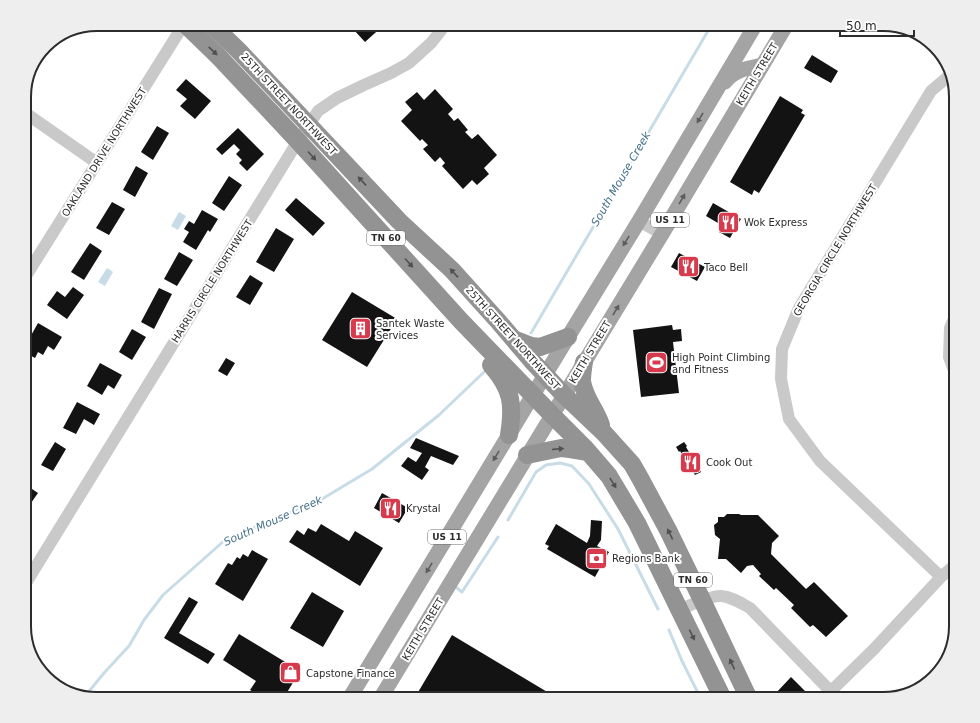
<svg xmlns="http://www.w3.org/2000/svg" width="980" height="723" viewBox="0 0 980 723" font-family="'DejaVu Sans',sans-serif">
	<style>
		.water { fill: #c8dce8 }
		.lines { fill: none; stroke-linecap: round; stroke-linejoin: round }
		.stream { stroke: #c8dce8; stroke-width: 3 }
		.building { fill: #131313 }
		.minor { stroke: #c9c9c9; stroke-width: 12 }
		.major { stroke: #a4a4a4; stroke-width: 15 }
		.highway { stroke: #939393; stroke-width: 18 }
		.oneway { fill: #505050 }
		.oneway2 { fill: #5c5c5c }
		.labels { text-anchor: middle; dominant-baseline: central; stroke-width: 4; stroke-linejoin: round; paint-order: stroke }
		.shield { fill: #fff; stroke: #6b6b6b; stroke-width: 1 }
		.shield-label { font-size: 9px; font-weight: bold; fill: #2c2c2c }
		.street-label { font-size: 10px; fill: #2c2c2c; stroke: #fff }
		.poi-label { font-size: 10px; fill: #2c2c2c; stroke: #fff; text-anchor: start }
		.water-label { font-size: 11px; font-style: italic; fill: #416f87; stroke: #fff }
		.rim { fill: none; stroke: #2c2c2c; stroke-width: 2 }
	</style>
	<rect width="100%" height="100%" fill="#fff"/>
	<path class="water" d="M179 212 186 216 178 230 171 226Z
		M107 268 113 272 105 286 98 282Z"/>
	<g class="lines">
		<path class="stream" d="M531 333 712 24
			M508 520 536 472 546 465 560 463 572 466 589 484 618 529 658 609
			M457 588 462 592 498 537
			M669 630 682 661 701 699
			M86 695 104 673 129 646 144 620 163 595 225 540 322 499 372 469 439 415 484 372"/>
	</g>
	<path class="building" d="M345 24H385L365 42 353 29Z
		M812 55 838 71 831 83 804 68Z
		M186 79 211 101 195 119 180 106 187 99 176 90Z
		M435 89 453 109 448 114 454 121 458 118 468 130 465 132 472 139 478 134 497 155 484 168 489 174 477 185 472 180 463 189 442 166 445 163 440 157 435 162 423 149 428 145 422 139 420 141 401 121 412 110 405 102 417 92 424 100Z
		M780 96 803 110 801 113 805 115 759 193 754 190 752 195 730 182Z
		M157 126 169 133 153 160 141 152Z
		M238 128 264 154 247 171 239 163 242 160 236 154 240 150 234 144 222 155 216 149Z
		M136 166 148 173 135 197 123 190Z
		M229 176 242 185 224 211 212 203Z
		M296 198 325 223 313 236 285 210Z
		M112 202 125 209 109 235 96 228Z
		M713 203 741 219 730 238 719 232 723 226 706 216Z
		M202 210 218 219 210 232 208 230 196 250 183 242 189 232 184 229 189 221 194 224Z
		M276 228 294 239 274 272 256 262Z
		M90 243 102 251 84 280 71 272Z
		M179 252 193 260 177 286 164 279Z
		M679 253 705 267 697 281 671 267Z
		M250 275 263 283 250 305 236 297Z
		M73 287 84 295 67 319 47 305 57 291 65 297Z
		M159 288 172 294 154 329 141 322Z
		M352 292 397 319 367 367 322 340Z
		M38 323 62 337 54 350 48 346 43 355 38 352 35 358 24 352V348Z
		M672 325 673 330 681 329 682 341 673 342 679 393 641 397 633 330Z
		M132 329 146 337 132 360 119 352Z
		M226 358 235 363 227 376 218 371Z
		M100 363 122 375 114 389 108 385 102 395 87 386Z
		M77 402 100 414 94 425 84 419 76 434 63 428Z
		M416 438 459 456 453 465 431 456 425 467 429 470 422 480 401 466 408 457 416 462 422 453 410 448Z
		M55 442 66 449 53 471 41 465Z
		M684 442 687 446 686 447 701 472 695 475 680 451 679 452 676 447Z
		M26 485 38 493 24 513V488Z
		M382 493 408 508 399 523 374 508Z
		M727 514H739L741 515H758L779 536 772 543 771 554 806 589 814 582 848 616 826 637 813 625 810 627 791 608 794 605 776 588 774 590 759 576 761 574 753 565 747 566 741 573 726 559H718L720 539 715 535 714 525 718 522V517H724Z
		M591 520 602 521 601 540 597 546 609 552 595 577 547 549 549 546 545 544 556 524 587 543 590 536Z
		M321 524 349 541 355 531 383 548 360 586 289 542 297 530 304 535 308 528 316 532Z
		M252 550 268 559 243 601 215 584 228 563 232 565 237 557 240 559 243 554 248 557Z
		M312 592 344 611 323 647 290 628Z
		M189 597 198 602 179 633 215 654 208 664 164 638Z
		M239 634 300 671 283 699H265L250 690 256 681 223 660Z
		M452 635 559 699H414Z
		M791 677 813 699H780L775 694Z"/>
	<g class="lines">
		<path class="minor" d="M24 112 97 163
			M639 221 662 234
			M24 279 184 24
			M956 314 950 328 949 357 956 376
			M941 577 820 461 789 419 781 379 782 349 799 308 931 91 951 74
			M24 586 298 141 318 111 337 98 364 85 391 73 409 63 431 43 446 24
			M679 610C688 606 712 595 721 596 732 597 741 603 750 608L838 699
			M830 692 874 649 941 577 956 564"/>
		<path class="major" d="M725 82C734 70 748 68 762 65
			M349 699 568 337 639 221 756 24
			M380 699 662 234 787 24"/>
		<path class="highway" d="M185 24 219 57 298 141 461 321 552 415 584 447 609 476 637 523 723 699
			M211 24 239 51 399 221 452 270 498 321 532 361 564 395 604 433 632 464 640 478 668 530 702 600 749 699
			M513 339 531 346 540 347 568 337
			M584 362C583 368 582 375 582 381 584 397 596 410 601 425
			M491 365C512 389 514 404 509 435
			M527 455 561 448 570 449 588 452"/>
	</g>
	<defs><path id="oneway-solid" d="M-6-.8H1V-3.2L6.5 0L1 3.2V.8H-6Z"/></defs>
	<g class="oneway">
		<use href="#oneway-solid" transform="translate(213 51) rotate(44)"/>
		<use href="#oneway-solid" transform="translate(312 156) rotate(48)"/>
		<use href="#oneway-solid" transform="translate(362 181) rotate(-133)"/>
		<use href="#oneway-solid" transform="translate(409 263) rotate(48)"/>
		<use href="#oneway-solid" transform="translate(454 273) rotate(-133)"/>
		<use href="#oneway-solid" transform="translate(558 449) rotate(-5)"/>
		<use href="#oneway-solid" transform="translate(613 483) rotate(58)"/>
		<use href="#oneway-solid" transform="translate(670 534) rotate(-116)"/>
		<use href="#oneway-solid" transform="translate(692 635) rotate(64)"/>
		<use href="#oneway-solid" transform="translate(732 664) rotate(-115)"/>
	</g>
	<g class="oneway2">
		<use href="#oneway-solid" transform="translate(700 118) rotate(121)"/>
		<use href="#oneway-solid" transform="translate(682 199) rotate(-60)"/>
		<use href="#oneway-solid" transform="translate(626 241) rotate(122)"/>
		<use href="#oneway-solid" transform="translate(616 310) rotate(-59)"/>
		<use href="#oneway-solid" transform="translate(496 456) rotate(121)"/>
		<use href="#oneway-solid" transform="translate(429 568) rotate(121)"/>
	</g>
	<defs>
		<symbol id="restaurant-square" viewBox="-11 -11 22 22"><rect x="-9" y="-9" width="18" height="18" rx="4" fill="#d73a4c" stroke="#fff"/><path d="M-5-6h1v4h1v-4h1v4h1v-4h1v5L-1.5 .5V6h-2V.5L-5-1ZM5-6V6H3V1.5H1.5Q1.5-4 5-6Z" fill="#fff"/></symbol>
		<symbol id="building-square" viewBox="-11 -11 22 22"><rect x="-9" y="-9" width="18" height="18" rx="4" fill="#d73a4c" stroke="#fff"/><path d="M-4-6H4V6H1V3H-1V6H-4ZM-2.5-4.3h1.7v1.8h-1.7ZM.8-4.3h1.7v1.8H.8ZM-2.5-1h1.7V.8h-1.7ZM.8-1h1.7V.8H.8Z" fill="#fff"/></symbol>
		<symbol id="stadium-square" viewBox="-11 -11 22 22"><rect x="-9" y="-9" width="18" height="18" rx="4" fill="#d73a4c" stroke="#fff"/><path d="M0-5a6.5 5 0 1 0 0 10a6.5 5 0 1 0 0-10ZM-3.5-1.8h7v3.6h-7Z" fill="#fff"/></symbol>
		<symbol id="bank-square" viewBox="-11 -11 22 22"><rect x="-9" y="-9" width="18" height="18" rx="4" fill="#d73a4c" stroke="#fff"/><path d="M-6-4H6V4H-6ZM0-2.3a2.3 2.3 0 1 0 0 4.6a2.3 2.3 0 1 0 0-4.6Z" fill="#fff"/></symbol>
		<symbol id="shop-square" viewBox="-11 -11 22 22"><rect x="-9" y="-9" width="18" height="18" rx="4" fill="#d73a4c" stroke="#fff"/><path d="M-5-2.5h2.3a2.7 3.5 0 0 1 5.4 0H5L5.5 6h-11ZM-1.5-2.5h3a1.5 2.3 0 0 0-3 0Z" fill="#fff"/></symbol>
	</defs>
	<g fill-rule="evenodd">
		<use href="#restaurant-square" x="716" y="210" width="25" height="25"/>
		<use href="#restaurant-square" x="676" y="254" width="25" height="25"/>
		<use href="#building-square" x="348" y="316" width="25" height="25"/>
		<use href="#stadium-square" x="644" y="350" width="25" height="25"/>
		<use href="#restaurant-square" x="678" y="450" width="25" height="25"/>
		<use href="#restaurant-square" x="378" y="496" width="25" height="25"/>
		<use href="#bank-square" x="584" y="546" width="25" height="25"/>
		<use href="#shop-square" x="278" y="660" width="25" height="25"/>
	</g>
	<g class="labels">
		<g class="shield">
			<rect x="651" y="213" width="38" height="14" rx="3"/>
			<rect x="367" y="231" width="38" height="14" rx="3"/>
			<rect x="428" y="530" width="38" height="14" rx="3"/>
			<rect x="674" y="573" width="38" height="14" rx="3"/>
		</g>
		<g class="shield-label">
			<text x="670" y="220">US 11</text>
			<text x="386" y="238">TN 60</text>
			<text x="447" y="537">US 11</text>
			<text x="693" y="580">TN 60</text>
		</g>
		<g class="street-label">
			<text transform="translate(757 74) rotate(-59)">KEITH STREET</text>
			<text transform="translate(289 104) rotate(47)">25TH STREET NORTHWEST</text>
			<text transform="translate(104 152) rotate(-58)">OAKLAND DRIVE NORTHWEST</text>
			<text transform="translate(835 250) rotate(-59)">GEORGIA CIRCLE NORTHWEST</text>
			<text transform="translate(212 281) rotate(-58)">HARRIS CIRCLE NORTHWEST</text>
			<text transform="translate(513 338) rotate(48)">25TH STREET NORTHWEST</text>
			<text transform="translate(590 352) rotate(-59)">KEITH STREET</text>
			<text transform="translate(423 629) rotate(-59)">KEITH STREET</text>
		</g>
		<g class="poi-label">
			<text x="744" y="222">Wok Express</text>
			<text x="704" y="267">Taco Bell</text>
			<text x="376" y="323">Santek Waste<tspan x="376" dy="12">Services</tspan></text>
			<text x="672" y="357">High Point Climbing<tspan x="672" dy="12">and Fitness</tspan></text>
			<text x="706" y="462">Cook Out</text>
			<text x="406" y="508">Krystal</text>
			<text x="612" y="558">Regions Bank</text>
			<text x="306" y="673">Capstone Finance</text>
		</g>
		<g class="water-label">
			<text transform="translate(621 179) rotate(-60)">South Mouse Creek</text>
			<text transform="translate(273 521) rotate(-24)">South Mouse Creek</text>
		</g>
	</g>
	<path d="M0 0H980V723H0ZM97 31H883A66 66 0 0 1 949 97V626A66 66 0 0 1 883 692H97A66 66 0 0 1 31 626V97A66 66 0 0 1 97 31Z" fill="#eee" fill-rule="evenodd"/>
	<path class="rim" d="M97 31H883A66 66 0 0 1 949 97V626A66 66 0 0 1 883 692H97A66 66 0 0 1 31 626V97A66 66 0 0 1 97 31Z"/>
	<path d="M840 30v6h74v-6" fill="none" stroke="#2c2c2c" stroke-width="2"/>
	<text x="846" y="30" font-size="12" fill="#2c2c2c" stroke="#ffffff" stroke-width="3" paint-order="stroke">50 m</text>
</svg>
